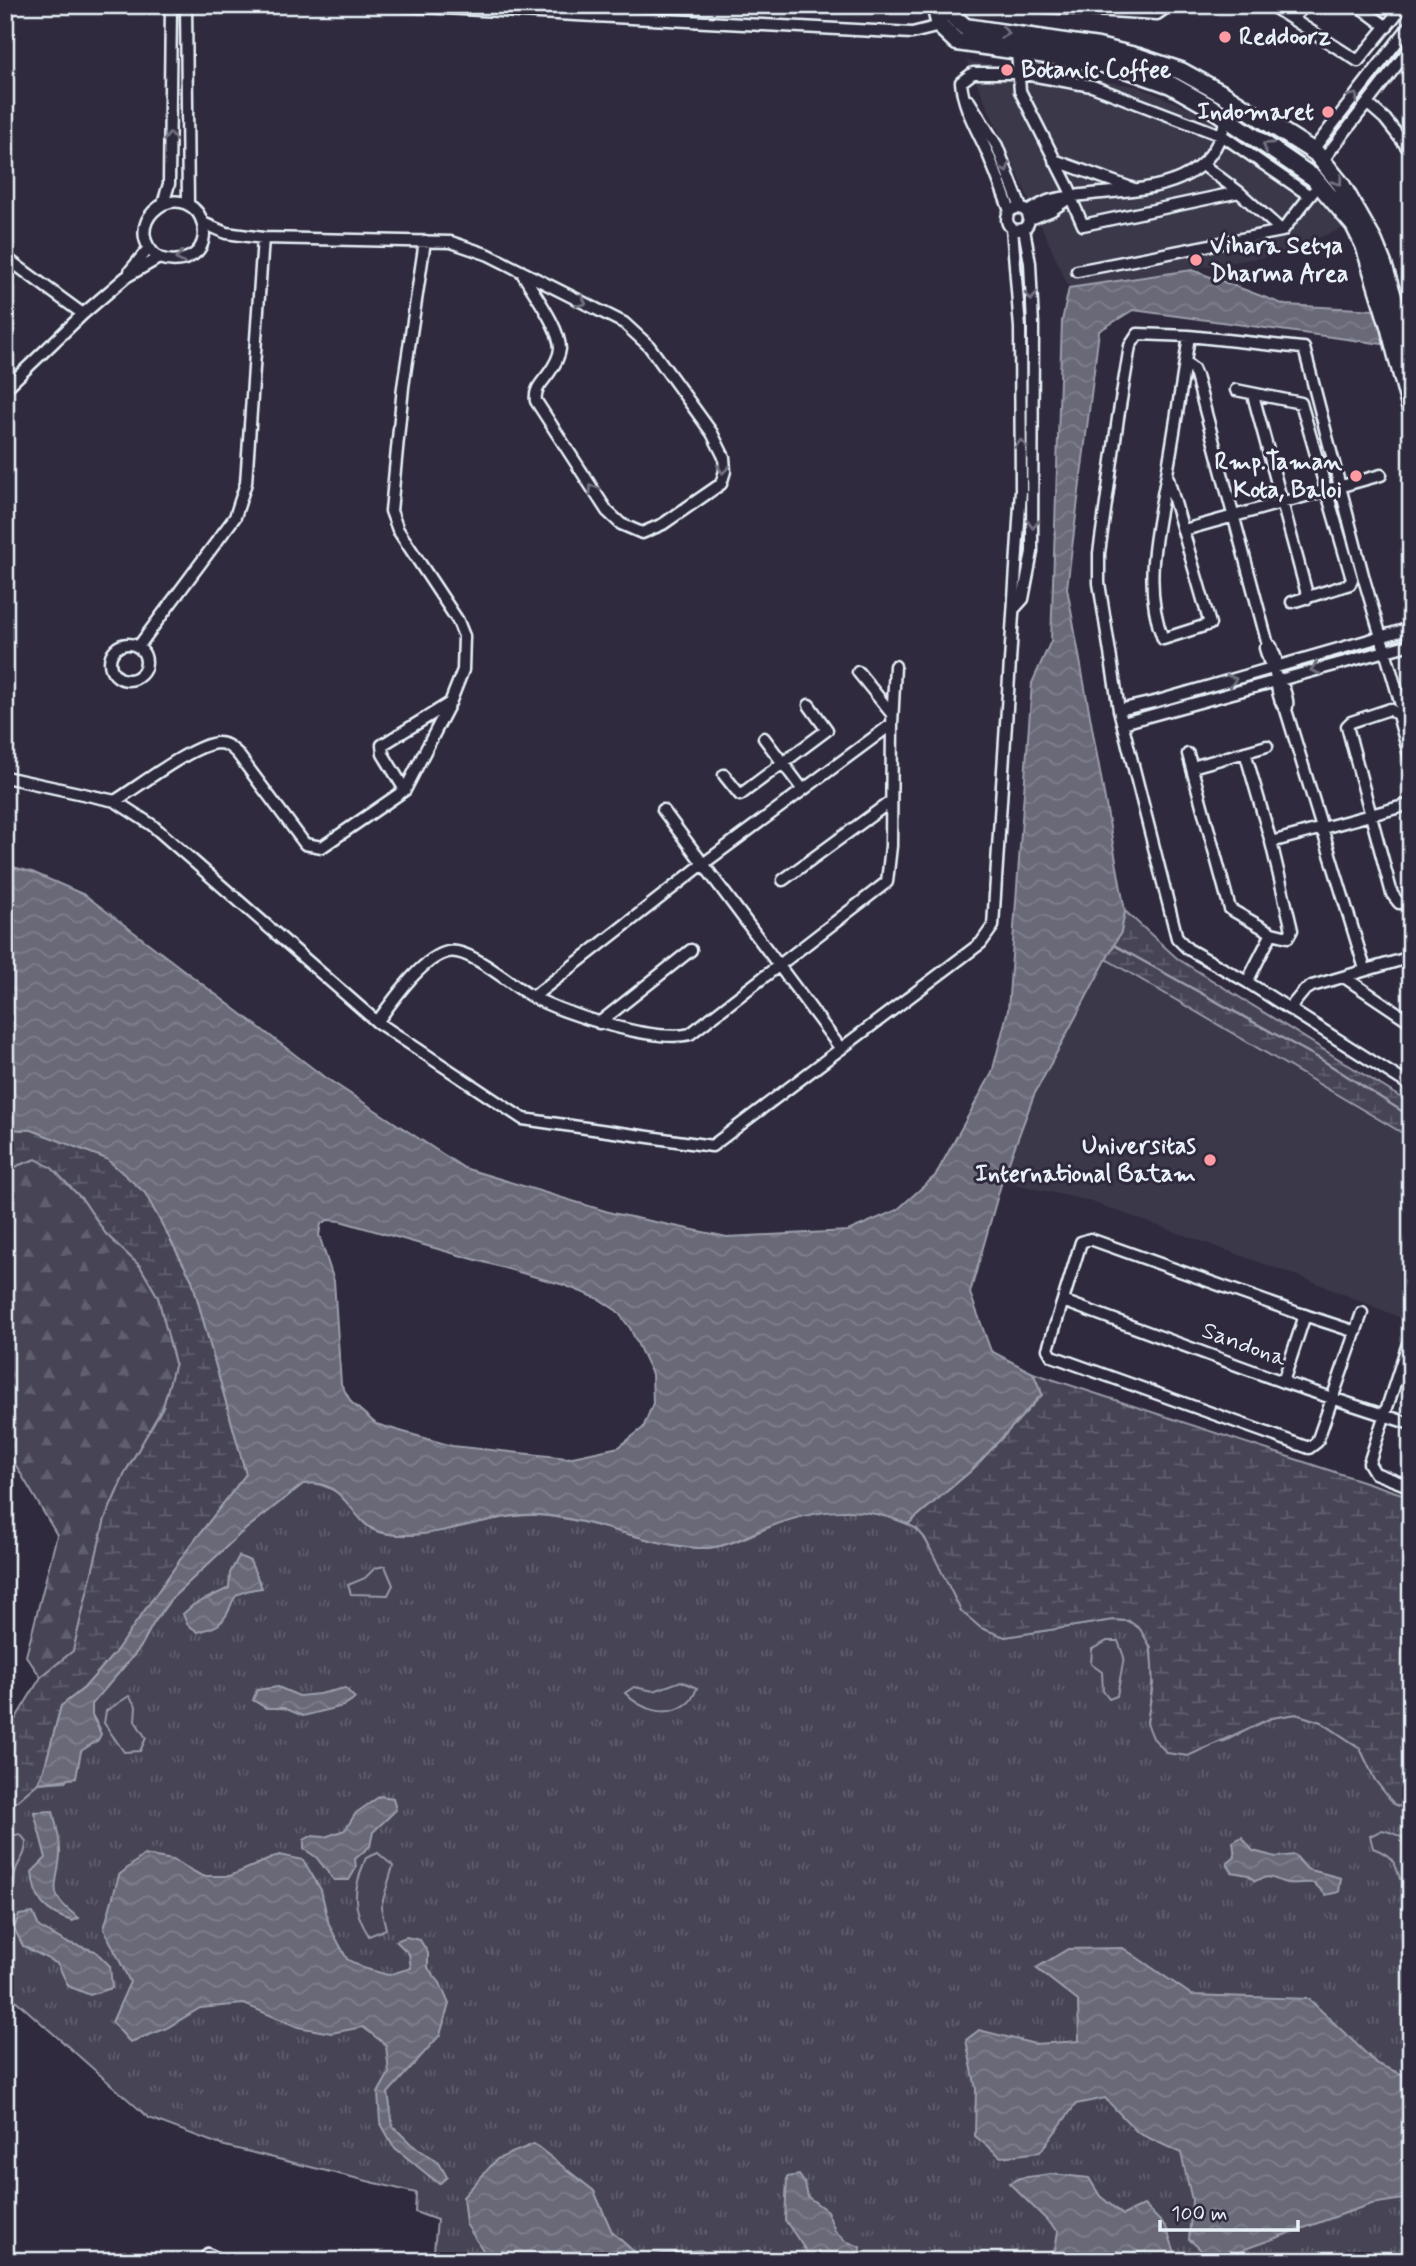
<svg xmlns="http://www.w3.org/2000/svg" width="1416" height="2266" viewBox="0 0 1416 2266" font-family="Mynerve,sans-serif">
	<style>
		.built { fill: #3b3749 }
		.grass { fill: url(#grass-tufts); stroke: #979aa6; stroke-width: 2 }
		.forest { fill: url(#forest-firs); stroke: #979aa6; stroke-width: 2 }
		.wetland { fill: url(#wetland-marsh); stroke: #979aa6; stroke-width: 2 }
		.pitch { fill: #464455; stroke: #979aa6; stroke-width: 2 }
		.water { fill: url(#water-waves); stroke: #9c9fab; stroke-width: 2; fill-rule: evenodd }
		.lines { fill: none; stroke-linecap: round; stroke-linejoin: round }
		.stream { stroke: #9c9fab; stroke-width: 2.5 }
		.minor-casing { stroke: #e8f1f8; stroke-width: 15 }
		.trunk-casing { stroke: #e8f1f8; stroke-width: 21 }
		.minor { stroke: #2f2a3d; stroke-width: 10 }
		.trunk { stroke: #2f2a3d; stroke-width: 16 }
		.oneway { stroke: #70707e }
		.poi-dot { fill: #ff9aa2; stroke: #2f2a3d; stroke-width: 2.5 }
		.labels { text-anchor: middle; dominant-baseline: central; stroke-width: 6; stroke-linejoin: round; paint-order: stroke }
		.poi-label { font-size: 24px; font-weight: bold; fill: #e8f1f8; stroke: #2f2a3d; text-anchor: start }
		.street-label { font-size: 24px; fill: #e8f1f8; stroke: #2f2a3d }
	</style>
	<defs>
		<pattern id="grass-tufts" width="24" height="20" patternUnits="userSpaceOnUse" patternTransform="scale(1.75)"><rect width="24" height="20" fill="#464455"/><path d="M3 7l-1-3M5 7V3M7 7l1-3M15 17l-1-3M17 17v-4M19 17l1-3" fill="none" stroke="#615f6e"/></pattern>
		<pattern id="forest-firs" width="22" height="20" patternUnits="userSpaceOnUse" patternTransform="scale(1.75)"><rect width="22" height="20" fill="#464455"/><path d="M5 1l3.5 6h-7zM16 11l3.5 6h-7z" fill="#615f6e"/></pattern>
		<pattern id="wetland-marsh" width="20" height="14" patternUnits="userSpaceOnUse" patternTransform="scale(1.75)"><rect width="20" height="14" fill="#464455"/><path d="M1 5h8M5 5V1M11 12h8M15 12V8" fill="none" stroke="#615f6e"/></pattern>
		<pattern id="water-waves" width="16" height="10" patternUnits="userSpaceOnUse" patternTransform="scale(1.75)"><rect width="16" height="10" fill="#696978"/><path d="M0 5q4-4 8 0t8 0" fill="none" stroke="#7e7f8c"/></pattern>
	</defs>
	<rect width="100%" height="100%" fill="#2f2a3d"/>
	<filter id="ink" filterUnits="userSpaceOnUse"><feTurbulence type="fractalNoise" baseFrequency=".0143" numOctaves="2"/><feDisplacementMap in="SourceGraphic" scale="14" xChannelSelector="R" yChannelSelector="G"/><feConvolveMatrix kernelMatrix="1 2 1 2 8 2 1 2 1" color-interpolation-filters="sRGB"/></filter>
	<g filter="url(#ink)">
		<path class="built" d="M967 61 1136 86 1222 122 1326 182 1354 224 1272 256 1069 288Z
			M1106 959 1411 1139V1322L1311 1281 1089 1201 1002 1181 1034 1095Z"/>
		<path class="grass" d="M314 1483C322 1485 331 1488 338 1493 354 1504 360 1527 379 1532 425 1545 488 1513 536 1515 576 1517 616 1532 655 1541 670 1544 686 1549 702 1548 725 1548 746 1537 767 1528 814 1508 863 1503 910 1525 925 1532 929 1549 938 1562 958 1588 983 1612 1005 1637L1113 1620C1118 1621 1125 1620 1130 1622 1163 1635 1151 1697 1147 1723L1223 1742 1271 1718 1296 1714 1321 1722 1360 1748 1375 1780 1394 1804 1411 1811V2261H433L437 2220 415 2212 416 2193 221 2145 149 2118 5 1991V1811L38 1783 66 1781 81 1751 100 1729 92 1715V1704L140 1648 153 1624 171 1599 242 1532 303 1484Z"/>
		<path class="forest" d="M36 1159 52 1168 83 1200 106 1234 140 1266 158 1297 175 1363 163 1407 126 1471 105 1519 73 1651 41 1677 26 1656 57 1535 5 1447V1175L19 1165Z"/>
		<path class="wetland" d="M1125 911 1178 959 1411 1104V1138L1106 959 1121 932Z
			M5 1129 32 1130 107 1159 145 1192 192 1280 246 1474 185 1553 114 1654 84 1688 61 1706 44 1770 38 1783 5 1811V1736L41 1677 73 1651 105 1519 126 1471 163 1407 175 1363 158 1297 140 1266 106 1234 83 1200 52 1168 36 1159 19 1165 5 1175Z
			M1033 1373 1411 1497V1811L1394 1804 1375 1780 1360 1748 1321 1722 1296 1714 1271 1718 1188 1756 1167 1753 1153 1738 1147 1723 1153 1684 1151 1648 1140 1629 1129 1621 1113 1620 1005 1637 981 1628 961 1611 925 1538 917 1529 908 1524 972 1470 1042 1395Z"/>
		<path class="pitch" d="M385 1566 393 1585 388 1595 351 1594 348 1585 365 1578 375 1568Z
			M1107 1641H1118L1124 1657 1117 1696 1109 1699 1103 1691 1102 1672 1091 1664 1092 1649Z
			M681 1681 697 1688C695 1693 692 1700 688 1703 668 1719 641 1710 625 1693L634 1687 654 1691Z
			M129 1696 136 1706 135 1721 146 1738 140 1751 124 1752 104 1723 106 1711Z
			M1382 1830C1413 1837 1411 1848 1411 1876L1400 1879C1395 1861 1391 1855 1373 1848L1370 1836Z
			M20 1834 26 1841C26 1862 14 1860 14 1884L5 1887V1843L10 1836Z
			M378 1853 393 1866 381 1907 386 1929 369 1936C351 1908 353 1888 366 1858Z"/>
		<path class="water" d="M1192 270 1285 305 1377 310 1383 333V344L1133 310 1099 331 1067 588 1125 911 1121 932 1034 1095 1002 1181 970 1293 991 1351 1033 1373 1042 1394 972 1470 908 1524C857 1502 809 1510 759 1531 740 1539 721 1549 699 1548 639 1545 582 1512 521 1515 479 1518 421 1544 380 1532 350 1524 347 1477 303 1484L242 1532 171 1599 153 1624 140 1648 92 1704V1715L101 1734 98 1740 81 1751 76 1778 38 1783 44 1770 61 1706 84 1688 114 1654 185 1553 246 1474 192 1280 145 1193 107 1159 32 1130 5 1129V865L32 872 85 895 323 1076 464 1168 612 1213 727 1237 848 1231 897 1210 935 1176 992 1073 1008 1010 1032 683 1051 641 1062 321 1069 288ZM328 1220 340 1221 564 1285 599 1299 617 1311 630 1328 652 1374 653 1403 643 1428 619 1447 568 1458 452 1446 376 1424 351 1402 341 1384 334 1281 319 1235 321 1224Z
			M239 1556 250 1561 262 1588C220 1593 240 1605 219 1624 214 1628 204 1630 198 1632L187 1624 183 1614 193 1605 229 1588 230 1573Z
			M278 1687 299 1696 319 1694 345 1688 355 1698 343 1706 303 1716 284 1708H266L253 1700 257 1690Z
			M380 1796 393 1798 396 1810 373 1832 370 1846 355 1859 356 1868 349 1880H334L316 1857 304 1849V1840L311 1836 325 1837 345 1830 356 1813Z
			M53 1811C56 1825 61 1842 60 1855 57 1890 45 1893 79 1918L73 1921C45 1913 34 1900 32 1872L46 1858 34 1812Z
			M1242 1837 1253 1851 1276 1857 1295 1855 1307 1869 1341 1878 1339 1892 1326 1895 1314 1883C1305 1882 1291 1885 1283 1882 1270 1877 1269 1875 1255 1881L1248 1875 1232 1872 1227 1864 1235 1857 1233 1842Z
			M144 1855 173 1860 202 1876H230L279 1855 303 1860 321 1890 329 1925 347 1959 363 1968 388 1975 411 1968 409 1954 396 1941 406 1937 420 1940 428 1953V1968L440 1983 449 2004 440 2035 388 2093 393 2126 411 2144 439 2163 447 2177 439 2184 394 2147 380 2122 378 2093 389 2073 386 2045 363 2027 331 2033 298 2027 244 2004 200 2008 165 2029 130 2042 112 2022 130 1982 104 1929 119 1875Z
			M33 1913 39 1927 66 1942 95 1951 110 1966 112 1988 90 1995 68 1986 58 1964 23 1946 14 1928 19 1915Z
			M1123 1948 1192 1995 1309 1999 1377 2064 1411 2078V2198L1371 2204 1245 2249 1228 2261H1203L1200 2249 1189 2239 1192 2200 1181 2153 1138 2133 1105 2098 1076 2104 1040 2152 1001 2157 975 2136 976 2089 966 2040 979 2030 1035 2044 1079 2041 1078 2001 1036 1968 1068 1949Z
			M534 2144 594 2191 612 2232 641 2258V2261H490L466 2224 463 2197 497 2159Z
			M1051 2174 1089 2178 1100 2196 1123 2215 1144 2205 1166 2227 1178 2261H1034L1055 2250 1058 2231 1009 2183 1020 2178Z
			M799 2175 805 2184 808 2197 827 2211 835 2231 845 2241 860 2247 859 2259 813 2261 785 2220 787 2177Z
			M701 2250 715 2261H657L656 2255Z"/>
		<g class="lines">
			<path class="stream" d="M1114 945 1322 1060 1411 1117"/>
			<defs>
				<path id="minor" d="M186 5 188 205
					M387 5 912 33 940 26
					M1017 5 1157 14 1170 5
					M1270 5 1358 61 1404 5
					M1357 5 1387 27
					M1291 18 1307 5
					M1017 52 1020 91 1070 190 1074 205 1083 225 1239 192
					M969 101 997 146 1021 208
					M1368 104 1385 119 1411 152
					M1312 151 1411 24
					M1054 160 1134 189
					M1323 160 1411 47
					M1203 165 1239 192 1282 231
					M163 204 169 184 171 5
					M1007 219a11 11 0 1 1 22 0a11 11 0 1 1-22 0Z
					M1010 211C1003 192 996 173 988 154 978 131 963 108 961 82L973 73H1019L1092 86 1223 136 1310 196
					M1027 212C1035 208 1043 202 1051 200 1116 184 1208 206 1226 118
					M1030 219 1052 210 1068 199
					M203 223 226 233 263 238 451 242 489 255 624 323 649 346 712 433 724 457 725 471 721 484 663 524 642 533 621 524 607 511 536 401C534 389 542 383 549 373 554 366 559 358 560 349 560 327 532 291 521 271
					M5 257 83 314
					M130 271 149 248
					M1077 271 1282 231 1313 192
					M1302 348 1189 336 1138 334 1130 346 1118 418 1099 553V583L1119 710 1177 938 1188 949 1247 982 1411 1086
					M1304 348 1364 579 1411 739
					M1185 363 1193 369 1196 376 1268 645 1265 648 1269 661 1273 662
					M5 389 83 314 126 277 159 258C178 265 203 258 204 234 204 226 202 219 198 213 171 179 119 228 159 258
					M1236 390 1301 403 1352 579 1350 584 1292 602
					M1253 395 1308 598
					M1167 475 1210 624 1163 639C1142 586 1157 528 1167 474 1175 428 1182 382 1189 336
					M1184 530 1381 475
					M1014 609 1023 599 1032 552 1033 325 1030 263 1024 229
					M110 662a18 18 0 1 1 36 0a18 18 0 1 1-36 0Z
					M1268 645 1271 646 1276 659 1273 662C1276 676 1277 701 1286 710L1365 969
					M138 647 235 517 246 483 263 238
					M858 672 892 714
					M1279 687 1284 689C1286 696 1289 703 1286 710
					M1119 710 1158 701 1411 628
					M1123 723 1411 644
					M764 738 803 790
					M1188 754 1230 909 1272 933 1288 937 1292 930 1271 842 1245 752
					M1411 762 1398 715 1390 709 1351 722 1347 726 1392 894 1399 903H1411
					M1192 767 1267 746
					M724 775 740 795 827 730 809 705
					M5 777 115 801 152 825 377 1022 523 1119 712 1146 981 943 993 926 1021 490 1020 328 1012 228
					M405 790 383 754 382 745 450 703
					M115 801C138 787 193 744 218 743 227 743 231 748 237 753L305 844 322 847 405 790 450 703 463 670 464 636 458 621 398 530 391 511 403 387 425 241
					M663 810 841 1049
					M1271 842 1411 804
					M783 880 890 802
					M1344 977 1411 1022
					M1247 982 1272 933
					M533 997 703 864 892 724
					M1289 1009 1304 991 1312 986 1411 957
					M377 1022C393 1001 421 958 448 952 469 947 511 985 531 996 563 1014 655 1043 690 1034L887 882 891 846 892 724 895 666
					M599 1023 691 950
					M1063 1301 1283 1382 1411 1424
					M1356 1332 1298 1313 1090 1239 1081 1242 1048 1349 1052 1356 1309 1448 1317 1442 1362 1313
					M1411 1334 1369 1463 1375 1473 1411 1487
					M1283 1382 1305 1315
					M203 2261 208 2254 224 2261"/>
				<path id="trunk" d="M935 5 940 26 957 42 1094 62 1132 71 1171 85 1210 107 1314 178 1354 225 1364 245 1389 326 1411 410
					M951 5 954 17 965 27 1098 47 1139 57 1181 71 1223 94 1316 153 1341 184 1374 242 1383 264 1411 355"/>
			</defs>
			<use href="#minor" class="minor-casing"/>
			<use href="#trunk" class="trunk-casing"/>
			<use href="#minor" class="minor"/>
			<use href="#trunk" class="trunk"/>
		</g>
		<defs><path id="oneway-chevron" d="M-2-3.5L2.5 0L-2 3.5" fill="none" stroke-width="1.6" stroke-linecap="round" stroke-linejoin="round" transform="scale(1.75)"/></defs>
		<g class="oneway">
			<use href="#oneway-chevron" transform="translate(1005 33) rotate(8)"/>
			<use href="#oneway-chevron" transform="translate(1354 97) rotate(-52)"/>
			<use href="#oneway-chevron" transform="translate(170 137) rotate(-89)"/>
			<use href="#oneway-chevron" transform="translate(1267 146) rotate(-146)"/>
			<use href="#oneway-chevron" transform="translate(1005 168) rotate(69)"/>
			<use href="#oneway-chevron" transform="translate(1338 181) rotate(55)"/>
			<use href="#oneway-chevron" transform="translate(180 258) rotate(167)"/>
			<use href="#oneway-chevron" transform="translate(1031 296) rotate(87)"/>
			<use href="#oneway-chevron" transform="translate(582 302) rotate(27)"/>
			<use href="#oneway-chevron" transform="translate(1021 444) rotate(-90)"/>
			<use href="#oneway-chevron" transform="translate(723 469) rotate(96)"/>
			<use href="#oneway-chevron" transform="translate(593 489) rotate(-123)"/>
			<use href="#oneway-chevron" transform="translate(1033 524) rotate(91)"/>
			<use href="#oneway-chevron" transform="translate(1315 669) rotate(164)"/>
			<use href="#oneway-chevron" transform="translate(1232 680) rotate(-16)"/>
		</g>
	</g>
	<g class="poi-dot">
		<circle cx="1225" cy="37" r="7"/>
		<circle cx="1007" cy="70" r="7"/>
		<circle cx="1328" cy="112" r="7"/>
		<circle cx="1196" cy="260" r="7"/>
		<circle cx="1356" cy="476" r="7"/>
		<circle cx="1210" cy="1160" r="7"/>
	</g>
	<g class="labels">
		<g class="poi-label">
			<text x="1239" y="37">Reddoorz</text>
			<text x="1021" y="70">Botanic Coffee</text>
			<text x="1314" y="112" text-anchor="end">Indomaret</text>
			<text x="1210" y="246">Vihara Setya<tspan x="1210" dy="28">Dharma Area</tspan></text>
			<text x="1342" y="462" text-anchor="end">Rmp.Taman<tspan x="1342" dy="28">Kota, Baloi</tspan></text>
			<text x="1196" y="1146" text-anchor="end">Universitas<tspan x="1196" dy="28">International Batam</tspan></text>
		</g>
		<g class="street-label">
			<text transform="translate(1244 1345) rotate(20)">Sandona</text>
		</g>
	</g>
	<rect width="1416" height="2266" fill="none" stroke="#2f2a3d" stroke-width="28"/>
	<rect x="14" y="14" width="1388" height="2238" fill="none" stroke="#e8f1f8" stroke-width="2.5" filter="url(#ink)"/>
	<path d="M1160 2220v10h138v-10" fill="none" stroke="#e8f1f8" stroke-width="3.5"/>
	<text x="1171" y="2220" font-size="21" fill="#e8f1f8" stroke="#2f2a3d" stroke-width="5" paint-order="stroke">100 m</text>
</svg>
